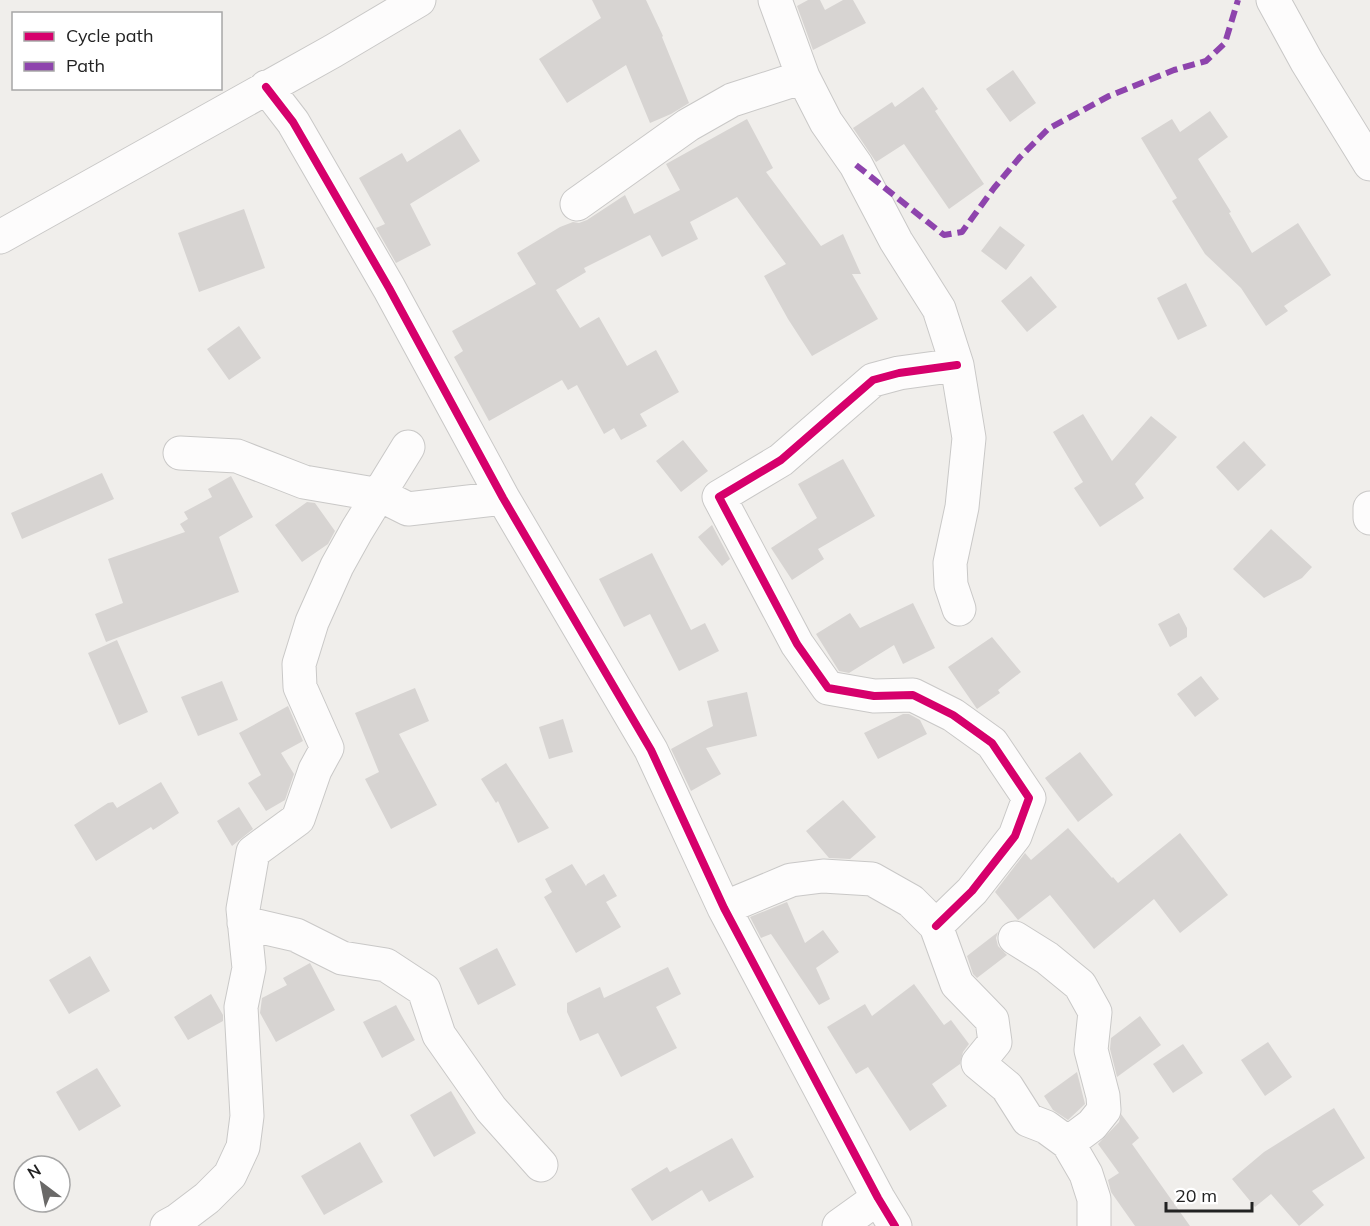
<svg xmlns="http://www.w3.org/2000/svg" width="1370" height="1226" viewBox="0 0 1370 1226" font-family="Mulish,sans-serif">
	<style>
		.building { fill: #d7d4d2 }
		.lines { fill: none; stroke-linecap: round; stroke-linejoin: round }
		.minor-casing { stroke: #c9c8c7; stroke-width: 35 }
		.minor { stroke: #fdfcfc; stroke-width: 33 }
		.quiet { stroke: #8e44ad; stroke-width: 6; stroke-dasharray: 12 6; stroke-linecap: butt }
		.cycleway-casing { stroke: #fff; stroke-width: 11 }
		.cycleway { stroke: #d6006c; stroke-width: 8 }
	</style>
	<rect width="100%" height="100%" fill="#f0eeeb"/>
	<path class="building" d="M592 0H646L663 36 662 37 689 103 671 114 650 123 626 65 567 103 539 59 601 18Z
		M808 0H820L825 10 843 0H853L866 23 813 50 797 6Z
		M1013 70 1036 103 1010 122 986 89Z
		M923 87 938 109 935 111 984 184 949 209 904 144 876 162 853 128 892 102 895 107Z
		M1210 111 1228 137 1198 159 1231 212 1229 213 1252 253 1298 223 1331 275 1284 306 1288 311 1266 326 1241 288 1205 254 1172 201 1177 198 1141 138 1172 119 1180 132Z
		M747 119 773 168 766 172 821 246 843 234 861 274H852L878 319 812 356 788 319 764 276 786 264 737 197 690 222 698 239 662 257 650 235 584 268 586 272 556 290 580 328 599 317 627 366 656 350 679 392 640 414 647 426 621 440 614 428 604 434 577 385 568 390 562 380 489 421 454 357 463 351 452 331 536 284 517 253 560 227 573 222 579 223 587 220 625 195 634 214 680 190 666 164Z
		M460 129 480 161 410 204 431 245 396 263 376 228 385 224 359 178 402 153 407 162Z
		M244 209 265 268 199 292 178 233Z
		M1000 226 1025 245 1006 270 981 251Z
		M1031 276 1057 307 1027 332 1001 301Z
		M1186 283 1207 326 1178 340 1157 298Z
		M239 326 261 358 229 380 207 349Z
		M1083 414 1112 461 1151 416 1177 437 1135 484 1144 498 1100 527 1074 488 1083 482 1053 432Z
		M683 440 708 471 681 492 656 461Z
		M1244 441 1266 465 1238 491 1216 467Z
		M843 459 875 516 818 549 824 559 792 580 771 548 817 518 798 484Z
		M102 473 114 499 22 539 11 513Z
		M231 476 253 517 219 537 239 592 106 642 95 614 123 603 108 559 185 532 180 524 188 519 184 512 212 497 208 489Z
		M307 502 315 503 335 531 328 544 302 562 275 525Z
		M712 525 730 559 722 566 698 537Z
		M1271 529 1312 567 1302 578 1264 598 1233 569Z
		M652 553 691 630 705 623 719 651 679 671 650 614 624 627 599 579Z
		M913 603 935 648 903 664 894 645 849 673 839 671 816 634 850 613 860 628Z
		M1179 613 1187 628V637L1170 647 1158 624Z
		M992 637 1021 672 998 690 1000 693 977 709 948 667Z
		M117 640 148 712 119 725 88 653Z
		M1201 676 1219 699 1195 717 1177 694Z
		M222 681 238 720 198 736 181 697Z
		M415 688 429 721 399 734 437 805 391 829 365 779 379 772 355 713Z
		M747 692 757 736 706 748 721 774 691 791 671 749 713 726 707 701Z
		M288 706 303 741 281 753 294 774 285 800 266 811 248 783 261 775 239 733Z
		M903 714H909L920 720 927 734 878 759 864 733Z
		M563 719 573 752 549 759 539 727Z
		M1080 752 1113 795 1078 822 1045 778Z
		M506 763 549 828 518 843 498 801 496 803 481 779Z
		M161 782 179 813 153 830 151 827 96 861 74 825 108 803 113 802 117 808Z
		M843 800 876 837 850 859 829 858 806 831Z
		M239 807 253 829 232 846 217 821Z
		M1068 828 1112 878 1113 877 1118 883 1180 833 1228 895 1180 933 1154 899 1094 949 1050 895 1018 920 995 892 1025 853 1031 860Z
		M572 864 586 886 587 884 604 874 617 896 606 902 621 927 576 953 544 897 552 892 545 879Z
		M787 902 805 943 823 930 839 952 816 968 830 999 819 1005 771 934 761 938 750 917Z
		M998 932 996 938 998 946 1007 955 977 978 973 974 967 956Z
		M497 948 516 985 478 1005 459 968Z
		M90 956 110 991 69 1014 49 980Z
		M310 963 335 1010 276 1042 260 1013 262 998 287 985 283 978Z
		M668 967 681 994 656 1007 677 1048 621 1077 598 1033 580 1041 567 1012V1003L600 987 604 998Z
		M914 984 944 1025 951 1020 969 1044 963 1052 960 1064 932 1084 947 1106 910 1131 868 1067 856 1074 827 1027 865 1004 872 1016Z
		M211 994 223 1015V1021L188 1040 174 1017Z
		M396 1005 415 1040 382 1058 363 1022Z
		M1140 1016 1161 1045 1117 1077 1110 1049 1111 1038Z
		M1268 1042 1292 1077 1265 1096 1241 1060Z
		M1183 1044 1203 1073 1173 1093 1153 1064Z
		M97 1068 121 1106 79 1131 56 1092Z
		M1077 1072 1085 1104 1068 1120 1053 1110 1044 1096Z
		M451 1091 476 1133 434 1157 410 1115Z
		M1334 1108 1365 1158 1312 1191 1324 1205 1299 1226 1271 1194 1255 1207 1232 1179 1264 1152Z
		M1121 1114 1139 1138 1132 1144 1190 1226H1135L1111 1192 1108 1180 1119 1173 1098 1144 1119 1122Z
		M732 1138 754 1177 709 1202 702 1190 652 1221 631 1189 667 1167 670 1172Z
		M360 1142 383 1182 324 1215 301 1176Z"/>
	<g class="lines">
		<defs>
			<path id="minor" d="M775 0 803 77 826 122 856 165 896 241 939 309 957 365 969 438 962 507 950 563 951 585 959 609
				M1273 0 1307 62 1370 164
				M266 87 293 122 389 288 503 498 651 750 724 908 878 1198 895 1226
				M577 204 688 125 732 100 803 77
				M0 237 333 51 419 0
				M180 453 237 456 304 482 380 495 408 509 503 498
				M1370 508V518
				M724 908 791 880 823 876 872 879 911 901 936 926 957 984 992 1020 995 1042 978 1063 1007 1087 1028 1120 1046 1127 1068 1143 1086 1174 1094 1199V1226
				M244 923 296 935 342 958 386 965 424 990 439 1035 491 1109 541 1165
				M936 926 972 891 1015 836 1029 798 992 743 953 715 913 695 874 696 828 688 797 644 719 497 781 460 873 380 899 373 957 365
				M1015 938 1047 958 1080 985 1095 1012 1091 1050 1103 1096 1104 1110 1092 1125 1068 1143
				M167 1226 178 1220 207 1198 230 1175 243 1147 247 1116 241 1007 249 968 243 909 253 852 298 819 315 770 327 748 300 687 299 664 312 622 337 566 357 530 408 447
				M839 1226 878 1198"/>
		</defs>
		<use href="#minor" class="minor-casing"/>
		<use href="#minor" class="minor"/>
		<path class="quiet" d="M856 165 944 235 962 232 994 188 1020 157 1048 129 1109 96 1174 70 1206 61 1225 43 1238 0"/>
		<defs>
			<path id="cycleway" d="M266 87 293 122 389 288 503 498 651 750 724 908 878 1198 895 1226
				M936 926 972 891 1015 836 1029 798 992 743 953 715 913 695 874 696 828 688 797 644 719 497 781 460 873 380 899 373 957 365"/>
		</defs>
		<use href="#cycleway" class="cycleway-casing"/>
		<use href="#cycleway" class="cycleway"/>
	</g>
	<rect x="12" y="12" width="210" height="78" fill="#ffffff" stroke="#a7a7a7" stroke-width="1.5"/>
	<rect x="24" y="32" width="30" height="9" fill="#d6006c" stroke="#a7a7a7" stroke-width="1.5"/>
	<text x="66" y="42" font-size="18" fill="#222222">Cycle path</text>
	<rect x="24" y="62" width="30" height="9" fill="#8e44ad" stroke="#a7a7a7" stroke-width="1.5"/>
	<text x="66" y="72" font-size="18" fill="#222222">Path</text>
	<g transform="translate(42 1184) rotate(328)"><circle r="28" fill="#ffffff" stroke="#a7a7a7" stroke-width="1.5"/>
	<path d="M0-4.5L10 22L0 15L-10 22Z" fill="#6a6968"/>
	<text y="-9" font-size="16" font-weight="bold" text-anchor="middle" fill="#222222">N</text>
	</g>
	<path d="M1166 1202v9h86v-9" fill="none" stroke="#222222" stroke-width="3"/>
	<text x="1175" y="1202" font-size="18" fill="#222222" stroke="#ffffff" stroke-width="4.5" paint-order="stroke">20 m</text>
</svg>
